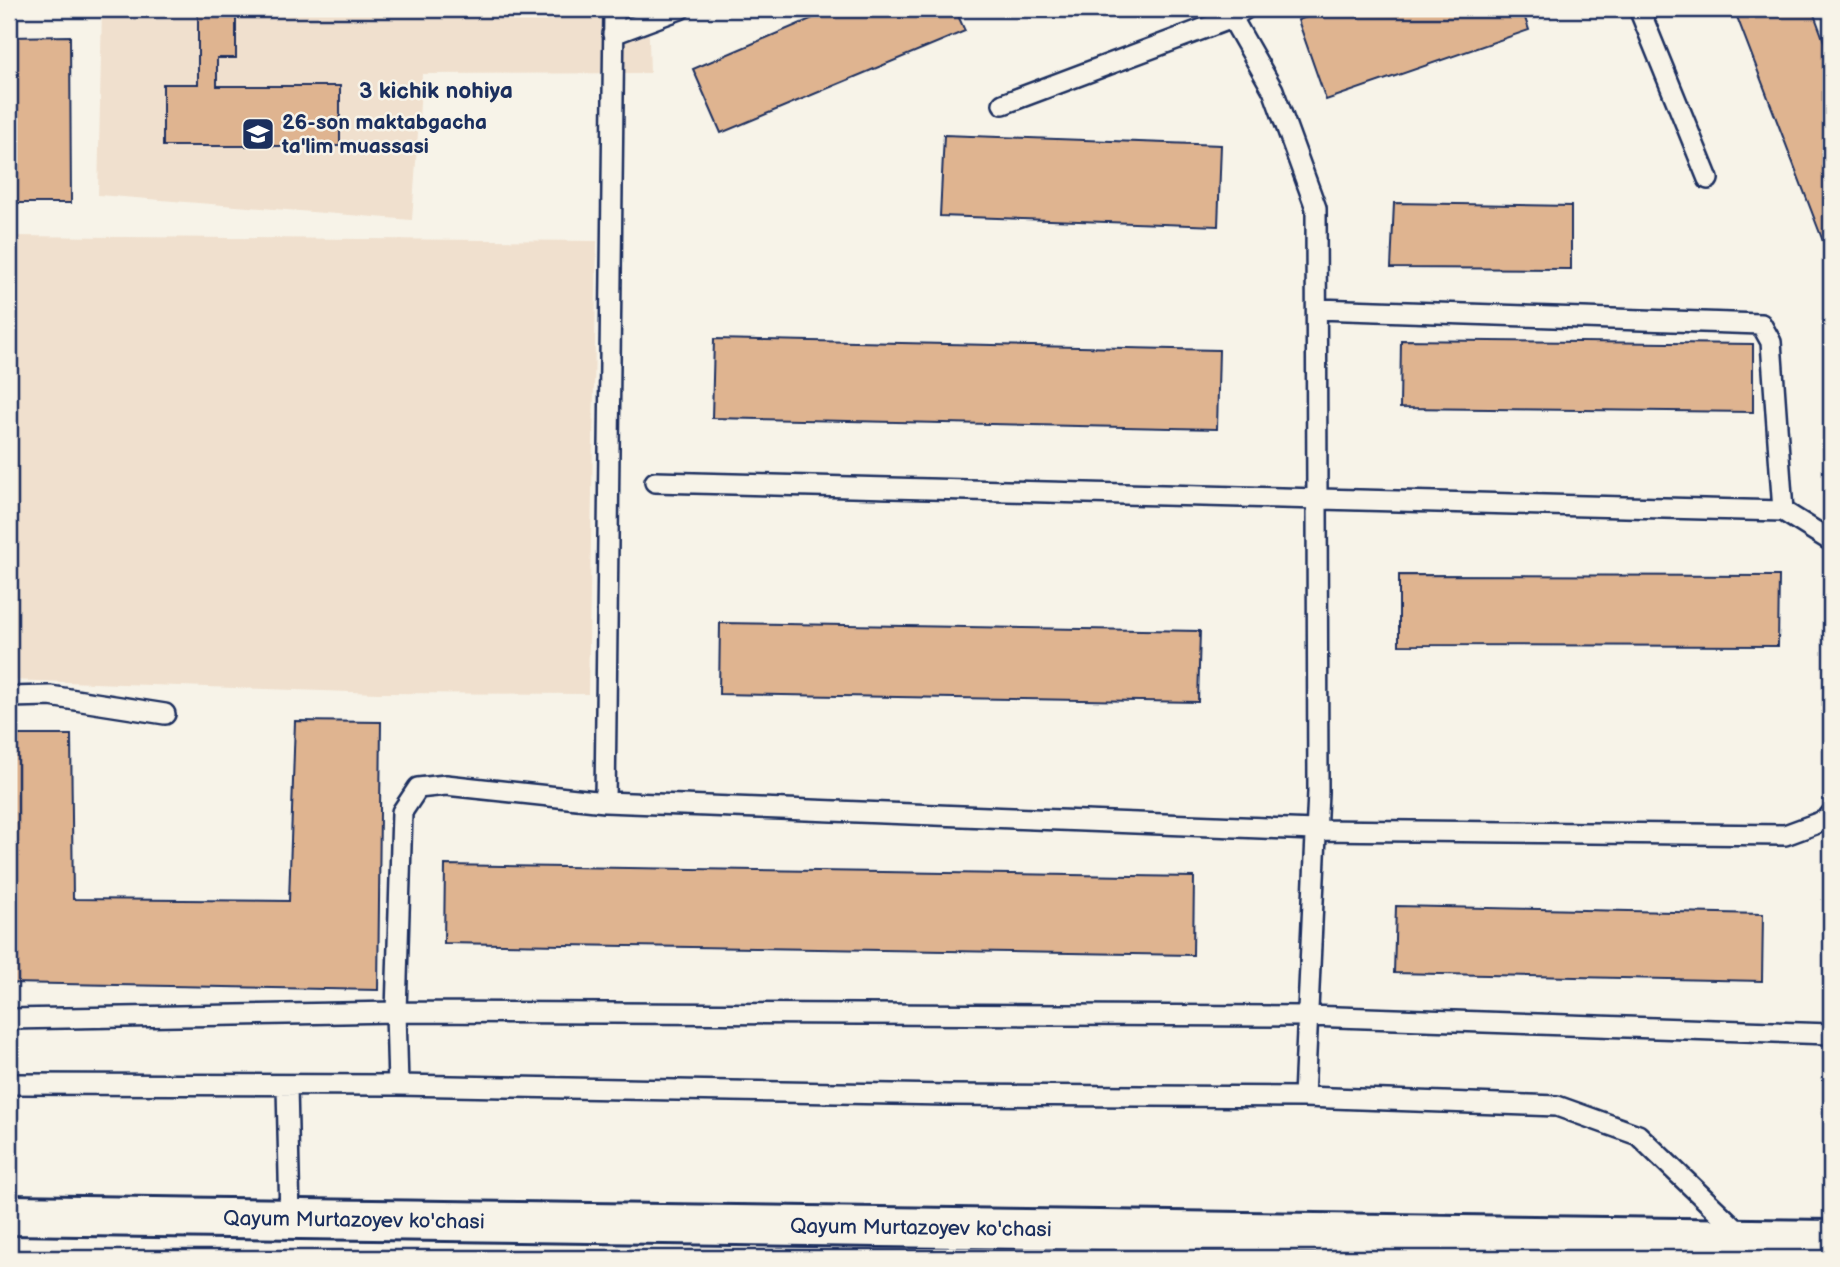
<svg xmlns="http://www.w3.org/2000/svg" width="1840" height="1267" viewBox="0 0 1840 1267" font-family="'Balsamiq Sans',sans-serif">
	<style>
		.built { fill: #f0e0ce }
		.building { fill: #dfb490; stroke: #1b2f5e; stroke-width: 2 }
		.lines { fill: none; stroke-linecap: round; stroke-linejoin: round }
		.lane-casing { stroke: #1b2f5e; stroke-width: 24 }
		.secondary-casing { stroke: #1b2f5e; stroke-width: 44 }
		.lane { stroke: #f7f3e8; stroke-width: 19 }
		.secondary { stroke: #f7f3e8; stroke-width: 38 }
		.labels { text-anchor: middle; dominant-baseline: central; stroke-width: 5; stroke-linejoin: round; paint-order: stroke }
		.poi-label { font-size: 21px; font-weight: bold; fill: #1b2f5e; stroke: #f7f3e8; text-anchor: start }
		.street-label { font-size: 21px; fill: #1b2f5e; stroke: #f7f3e8 }
		.neighbourhood-label { font-size: 23px; font-weight: bold; fill: #1b2f5e; stroke: #f7f3e8 }
	</style>
	<rect width="100%" height="100%" fill="#f7f3e8"/>
	<filter id="ink" filterUnits="userSpaceOnUse"><feTurbulence type="fractalNoise" baseFrequency=".0143" numOctaves="2"/><feDisplacementMap in="SourceGraphic" scale="14" xChannelSelector="R" yChannelSelector="G"/><feConvolveMatrix kernelMatrix="1 2 1 2 8 2 1 2 1" color-interpolation-filters="sRGB"/></filter>
	<g filter="url(#ink)">
		<path class="built" d="M102 9H648L650 73 422 74 412 220 98 195Z
			M9 236 597 241 588 694 378 693 9 680Z"/>
		<path class="building" d="M198 9H236V58H217V86H340V146H163V84H198Z
			M834 9H955L965 31 721 133 693 69Z
			M1330 9H1522L1529 30 1326 100 1298 20Z
			M1734 9H1812L1831 60V262Z
			M70 36 71 203H9V37Z
			M944 135 1221 145 1218 226 940 216Z
			M1394 203 1571 206V269L1391 268Z
			M714 339 1219 350 1217 429 712 418Z
			M1401 340 1753 344V412L1400 408Z
			M1399 575 1779 576 1778 646 1399 645Z
			M720 623 1200 631 1198 702 719 694Z
			M295 721 381 722 378 990 9 983V735H71L73 899 289 901Z
			M445 865 1194 877 1193 955 444 943Z
			M1396 906 1763 914 1762 981 1394 973Z"/>
		<g class="lines">
			<defs>
				<path id="lane" d="M1223 9 1232 18 1273 90 1316 208 1318 792 1304 1097
					M1639 9 1708 179
					M613 34 680 9
					M1003 104 1232 18 1245 9
					M1317 309 1761 324 1771 342 1783 511 1831 541
					M655 482 1783 511
					M9 697 50 696 165 714
					M605 802 614 9
					M9 1019 396 1012 1308 1016 1831 1034
					M9 1084 398 1085 948 1095 1304 1097 1557 1106 1638 1135 1743 1236
					M398 1085 396 1012 402 812 418 788 446 785 605 802 1315 830 1785 835 1826 820 1831 814
					M287 1086 290 1219"/>
				<g id="secondary">
					<path id="s1" d="M9 1215 1831 1240"/>
				</g>
			</defs>
			<use href="#lane" class="lane-casing"/>
			<use href="#secondary" class="secondary-casing"/>
			<use href="#lane" class="lane"/>
			<use href="#secondary" class="secondary"/>
		</g>
	</g>
	<defs>
		<symbol id="school-square" viewBox="-11 -11 22 22"><rect x="-9" y="-9" width="18" height="18" rx="4" fill="#1b2f5e" stroke="#f7f3e8"/><path d="M0-5L7-2L0 1L-7-2ZM-4 1L0 2.5L4 1V4Q0 6-4 4Z" fill="#fff"/></symbol>
	</defs>
	<g fill-rule="evenodd">
		<use href="#school-square" x="239" y="115" width="38" height="38"/>
	</g>
	<g class="labels">
		<g class="poi-label">
			<text x="282" y="122">26-son maktabgacha<tspan x="282" dy="24">ta'lim muassasi</tspan></text>
		</g>
		<g class="street-label">
			<text stroke="none"><textPath href="#s1" startOffset="345">Qayum Murtazoyev ko'chasi</textPath></text>
			<text stroke="none"><textPath href="#s1" startOffset="912">Qayum Murtazoyev ko'chasi</textPath></text>
		</g>
		<g class="neighbourhood-label">
			<text x="436" y="91">3 kichik nohiya</text>
		</g>
	</g>
	<rect width="1840" height="1267" fill="none" stroke="#f7f3e8" stroke-width="35"/>
	<rect x="18" y="18" width="1805" height="1232" fill="none" stroke="#1b2f5e" stroke-width="2.5" filter="url(#ink)"/>
</svg>
